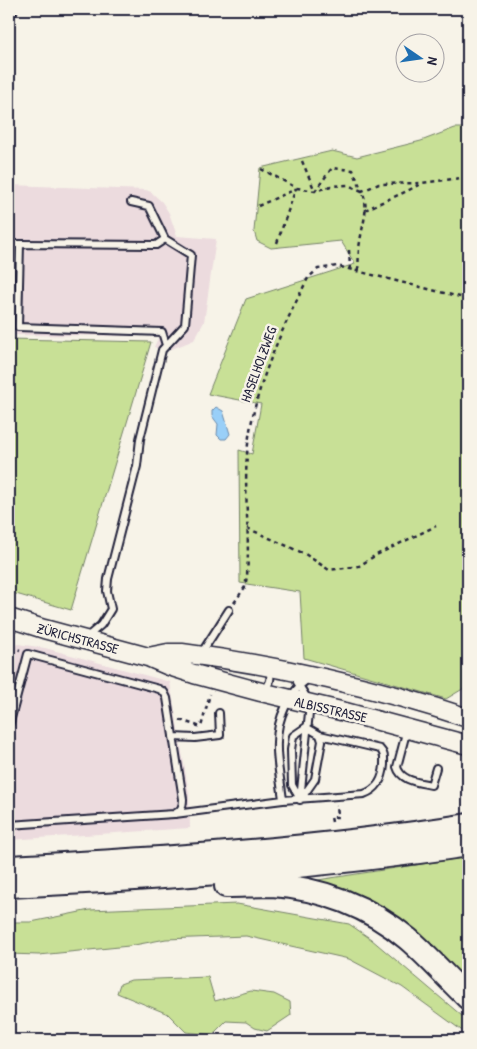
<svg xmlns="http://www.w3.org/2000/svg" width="477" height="1049" viewBox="0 0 477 1049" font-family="'Patrick Hand',sans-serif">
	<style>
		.built { fill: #ecdbde }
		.green { fill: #c8e096; stroke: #758168 }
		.water { fill: #99cff8; stroke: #698aac }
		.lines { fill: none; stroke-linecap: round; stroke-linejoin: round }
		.service-casing { stroke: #22223b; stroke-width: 10 }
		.secondary-casing { stroke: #22223b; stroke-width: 21 }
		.motorway-casing { stroke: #22223b; stroke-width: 26 }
		.path { stroke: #22223b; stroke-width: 2.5; stroke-dasharray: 4 4; stroke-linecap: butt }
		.service { stroke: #f7f3e8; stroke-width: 6 }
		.secondary { stroke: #f7f3e8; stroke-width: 18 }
		.motorway { stroke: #f7f3e8; stroke-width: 22 }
		.labels { text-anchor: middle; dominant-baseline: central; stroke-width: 5; stroke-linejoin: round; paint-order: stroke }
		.street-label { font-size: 14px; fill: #22223b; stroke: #f7f3e8 }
	</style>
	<rect width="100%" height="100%" fill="#f7f3e8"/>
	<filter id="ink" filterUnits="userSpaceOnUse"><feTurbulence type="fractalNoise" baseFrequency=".02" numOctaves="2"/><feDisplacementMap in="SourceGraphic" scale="10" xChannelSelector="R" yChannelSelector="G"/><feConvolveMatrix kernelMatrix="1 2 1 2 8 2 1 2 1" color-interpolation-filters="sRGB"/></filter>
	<g filter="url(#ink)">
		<path class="built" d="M9 185 146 190 151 192 162 202 169 213 177 236 216 239 204 322 194 340 172 349 162 350 154 347 159 336 9 335Z
			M18 644 45 648 170 682 189 793 190 828 9 840V647Z"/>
		<path class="green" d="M455 128H468V679L466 687 446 699 304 658 300 592 240 583 239 450 252 454 261 404 208 394 246 299 355 264 341 241 271 248 257 241 254 231 260 168 332 151 357 157 421 141Z
			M9 339 151 342 71 610 9 592Z
			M468 857V990L311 881Z
			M237 904 349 924 371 939 468 1021V1035L402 987 349 959 246 936 166 939 129 946 39 955 9 954V922H31L90 910Z
			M208 977 215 1001 251 991 274 994 290 1002 291 1015 267 1031 255 1028 246 1022 226 1021 212 1035 186 1032 168 1014 117 993 120 984 131 980Z"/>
		<path class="water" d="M216 407 223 411 230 434 226 439H221L217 435 218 424 212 416V411Z"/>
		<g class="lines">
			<defs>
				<path id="service" d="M165 239 156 245 20 244 18 327 162 332 166 345
					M9 244H20
					M87 637 101 625 111 609 107 591 108 579 137 466 140 439 162 350 185 325 191 255 165 239 149 206 131 202
					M204 649 229 610
					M297 682 310 703 300 800
					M264 690C271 683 272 677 268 668
					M9 726 28 654 159 689 164 692 167 698 183 799C183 807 181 811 174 814L9 825
					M306 727 320 735 380 749C385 754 384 758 384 765 383 779 378 789 364 794L283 800C281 781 276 761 277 742 277 719 289 692 308 679
					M407 729 397 767C401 781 418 782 431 785L436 768
					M173 737 195 738 220 735 219 713
					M300 799 292 785 291 750 293 736 306 727
					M301 799 315 779 322 741 320 735
					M175 814 283 800"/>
				<path id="secondary" d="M9 618 44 629 148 657 169 666 194 674 261 692 345 712 468 745
					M148 657 168 653H182C276 665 379 688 468 718"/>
				<path id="motorway" d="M9 867C162 859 316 849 468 825
					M9 886C162 879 316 868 468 845
					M226 886C241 886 256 885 272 885 321 888 370 907 408 939 429 957 448 979 468 998"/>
			</defs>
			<use href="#service" class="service-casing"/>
			<use href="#secondary" class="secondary-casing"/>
			<use href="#motorway" class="motorway-casing"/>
			<path class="path" d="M9 13 12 15
				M16 15 18 9
				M302 161 315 191 332 168 353 170 362 191 379 184 422 183 468 177
				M261 169 297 188 315 191 331 186 348 185 362 191C370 208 362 225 360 242 358 251 359 261 358 270
				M258 206 296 189
				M365 210C383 201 403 194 420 184
				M277 243 296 188
				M349 250 350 268
				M247 528 305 554 329 570 359 566 376 555 436 526
				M234 603 245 587 247 576C250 535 244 495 247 454 252 392 280 333 308 278L318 269 337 266 468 299
				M11 647 20 650
				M180 720 201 727 210 694
				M332 822 331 817H338L337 805"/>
			<use href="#service" class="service"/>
			<use href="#secondary" class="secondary"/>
			<use href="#motorway" class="motorway"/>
		</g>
	</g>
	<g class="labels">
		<g class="street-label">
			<text transform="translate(258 364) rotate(-70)">HASELHOLZWEG</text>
			<text transform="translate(78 638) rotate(15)">ZÜRICHSTRASSE</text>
			<text transform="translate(331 709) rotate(13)">ALBISSTRASSE</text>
		</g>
	</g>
	<rect width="477" height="1049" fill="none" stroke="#f7f3e8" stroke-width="30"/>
	<rect x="15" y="15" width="447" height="1019" fill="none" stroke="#22223b" stroke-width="2" filter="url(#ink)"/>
	<g transform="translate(420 58) rotate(103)"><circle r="24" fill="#f7f3e8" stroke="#a29fa3"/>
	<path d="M0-4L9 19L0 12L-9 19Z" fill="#1f6fb2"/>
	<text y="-8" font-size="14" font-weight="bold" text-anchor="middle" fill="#22223b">N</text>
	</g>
</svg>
